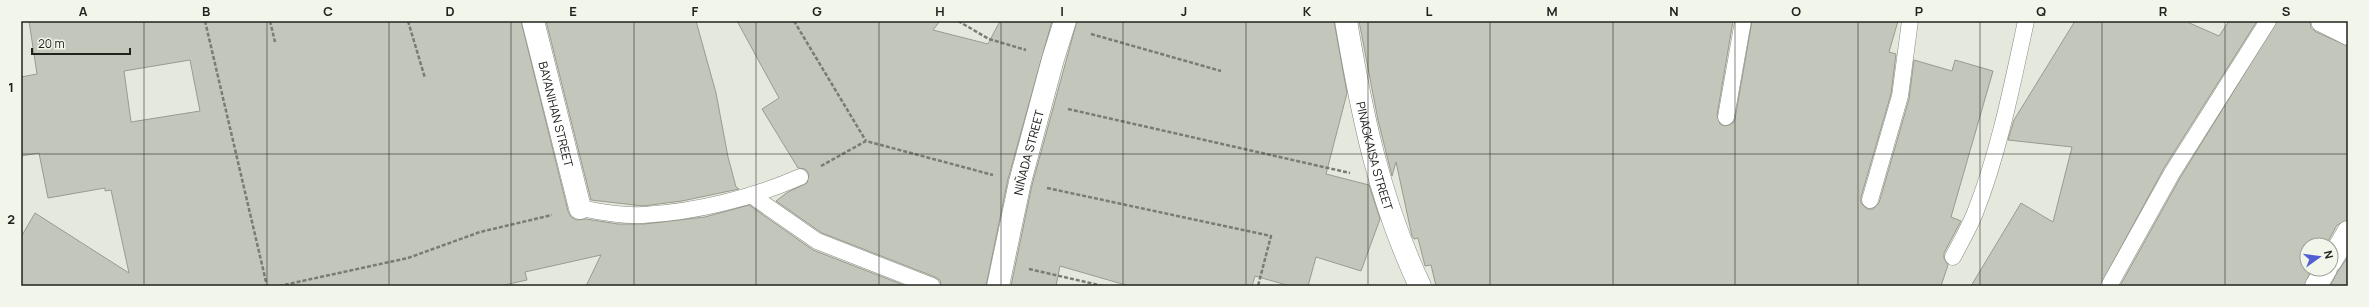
<svg xmlns="http://www.w3.org/2000/svg" width="2369" height="307" viewBox="0 0 2369 307" font-family="Manrope,sans-serif">
	<style>
		.building { fill: #c2c6bb; stroke: #979b90; fill-rule: evenodd }
		.lines { fill: none; stroke-linecap: round; stroke-linejoin: round }
		.service-casing { stroke: #868a7f; stroke-width: 17 }
		.minor-casing { stroke: #868a7f; stroke-width: 23 }
		.path { stroke: #797c75; stroke-width: 2.5; stroke-dasharray: 4 2; stroke-linecap: butt }
		.service { stroke: #fff; stroke-width: 16 }
		.minor { stroke: #fff; stroke-width: 22 }
		.grid { fill: none; stroke: #20221e; stroke-width: 1; stroke-opacity: 0.55 }
		.labels { text-anchor: middle; dominant-baseline: central; stroke-width: 3; stroke-linejoin: round; paint-order: stroke }
		.street-label { font-size: 12px; fill: #20221e; stroke: #f1f5ea }
		.neatline { fill: none; stroke: #20221e; stroke-width: 1.5 }
		.grid-label { font-size: 13px; text-anchor: middle; font-weight: bold; fill: #20221e }
	</style>
	<rect width="100%" height="100%" fill="#e4e8dd"/>
	<path class="building" d="M29 21H521L568 211 571 217 577 220 586 219 618 224H644L705 217 749 205 813 250 906 286H586L601 255 525 272 527 280 500 286H21V237L35 213 129 273 111 190 105 191V188L48 198 39 153 21 156V77L37 74ZM190 60 200 111 131 122 124 71Z
		M546 21H696L716 93 728 157 736 187 739 189 682 201 643 206 591 200Z
		M737 21H940L933 30 988 44 1000 21H1052L1008 179 986 286H941L940 280 935 277 822 233 776 201 788 192 807 183 809 174 805 169 798 168 762 109 779 98Z
		M1077 21H1334L1347 93 1326 174 1369 185 1380 219 1361 271 1316 257 1308 286H1290L1255 276 1252 286H1129L1060 266 1056 286H1011L1032 185Z
		M1359 21H1733L1717 115 1720 124 1725 126 1733 123 1735 119 1752 21H1898L1889 52 1896 54 1891 94 1861 197V203L1867 209H1873L1879 203 1909 99 1914 60 1952 71 1955 60 1993 71 1951 217 1961 221 1944 253V258L1948 265 1941 286H1436L1431 265 1425 266 1418 238 1414 239 1412 236 1396 162 1392 176 1378 120Z
		M2075 21H2185L2219 36 2229 21H2257L2164 168 2100 286H1971L2021 203 2053 222 2072 147 2008 140 2014 120Z
		M2277 21H2310L2311 28 2316 32 2348 46V220L2337 225 2326 245H2307V269H2312L2304 286H2120L2180 178Z
		M2348 257V286H2330L2338 271Z"/>
	<g class="lines">
		<defs>
			<path id="service" d="M1726 117 1743 21
				M751 195 817 241 932 286
				M1870 200 1900 96 1910 21
				M580 208C601 212 622 216 643 215 696 212 752 198 800 177
				M1953 257C1960 243 1969 228 1975 213 1999 152 2012 86 2026 21
				M2109 286 2172 173 2268 21"/>
			<g id="minor">
				<path id="s1" d="M533 21 580 208"/>
				<path id="s2" d="M1346 21C1362 115 1379 199 1420 286"/>
				<path d="M2322 21 2348 34"/>
				<path d="M2331 261 2348 232"/>
				<path id="s3" d="M998 286 1020 182 1053 59 1065 21"/>
				<path d="M2316 286 2326 269"/>
			</g>
		</defs>
		<use href="#service" class="service-casing"/>
		<use href="#minor" class="minor-casing"/>
		<path class="path" d="M205 21 267 286
			M270 21 275 42
			M408 21 425 78
			M794 21 866 141
			M958 21 989 39 1026 50
			M1091 34 1221 71
			M1068 109 1350 173
			M821 166 866 141 993 175
			M1047 188 1271 236 1258 286
			M1029 269 1103 286
			M279 286 408 258 480 232 552 215"/>
		<use href="#service" class="service"/>
		<use href="#minor" class="minor"/>
	</g>
	<path class="grid" d="M144 21V286M267 21V286M389 21V286M511 21V286M634 21V286M756 21V286M879 21V286M1001 21V286M1123 21V286M1246 21V286M1368 21V286M1490 21V286M1613 21V286M1735 21V286M1858 21V286M1980 21V286M2102 21V286M2225 21V286M21 154H2348"/>
	<g class="labels">
		<g class="street-label">
			<text stroke="none"><textPath href="#s1" startOffset="96">BAYANIHAN STREET</textPath></text>
			<text stroke="none"><textPath href="#s3" startOffset="137">NIÑADA STREET</textPath></text>
			<text stroke="none"><textPath href="#s2" startOffset="138">PINAGKAISA STREET</textPath></text>
		</g>
	</g>
	<rect width="2369" height="307" fill="none" stroke="#f1f5ea" stroke-width="44"/>
	<g transform="translate(2319 257) rotate(76)"><circle r="19" fill="#f1f5ea" stroke="#9da198"/>
	<path d="M0-3L7 15L0 10L-7 15Z" fill="#525ed4"/>
	<text y="-6" font-size="11" font-weight="bold" text-anchor="middle" fill="#20221e">N</text>
	</g>
	<path d="M32 48v6h98v-6" fill="none" stroke="#20221e" stroke-width="2"/>
	<text x="38" y="48" font-size="12" fill="#20221e" stroke="#f1f5ea" stroke-width="3" paint-order="stroke">20 m</text>
	<rect x="22" y="22" width="2325" height="263" class="neatline"/>
	<g class="grid-label">
		<text x="83" y="16">A</text>
		<text x="206" y="16">B</text>
		<text x="328" y="16">C</text>
		<text x="450" y="16">D</text>
		<text x="573" y="16">E</text>
		<text x="695" y="16">F</text>
		<text x="817" y="16">G</text>
		<text x="940" y="16">H</text>
		<text x="1062" y="16">I</text>
		<text x="1184" y="16">J</text>
		<text x="1307" y="16">K</text>
		<text x="1429" y="16">L</text>
		<text x="1552" y="16">M</text>
		<text x="1674" y="16">N</text>
		<text x="1796" y="16">O</text>
		<text x="1919" y="16">P</text>
		<text x="2041" y="16">Q</text>
		<text x="2163" y="16">R</text>
		<text x="2286" y="16">S</text>
		<text x="11" y="92">1</text>
		<text x="11" y="224">2</text>
	</g>
</svg>
